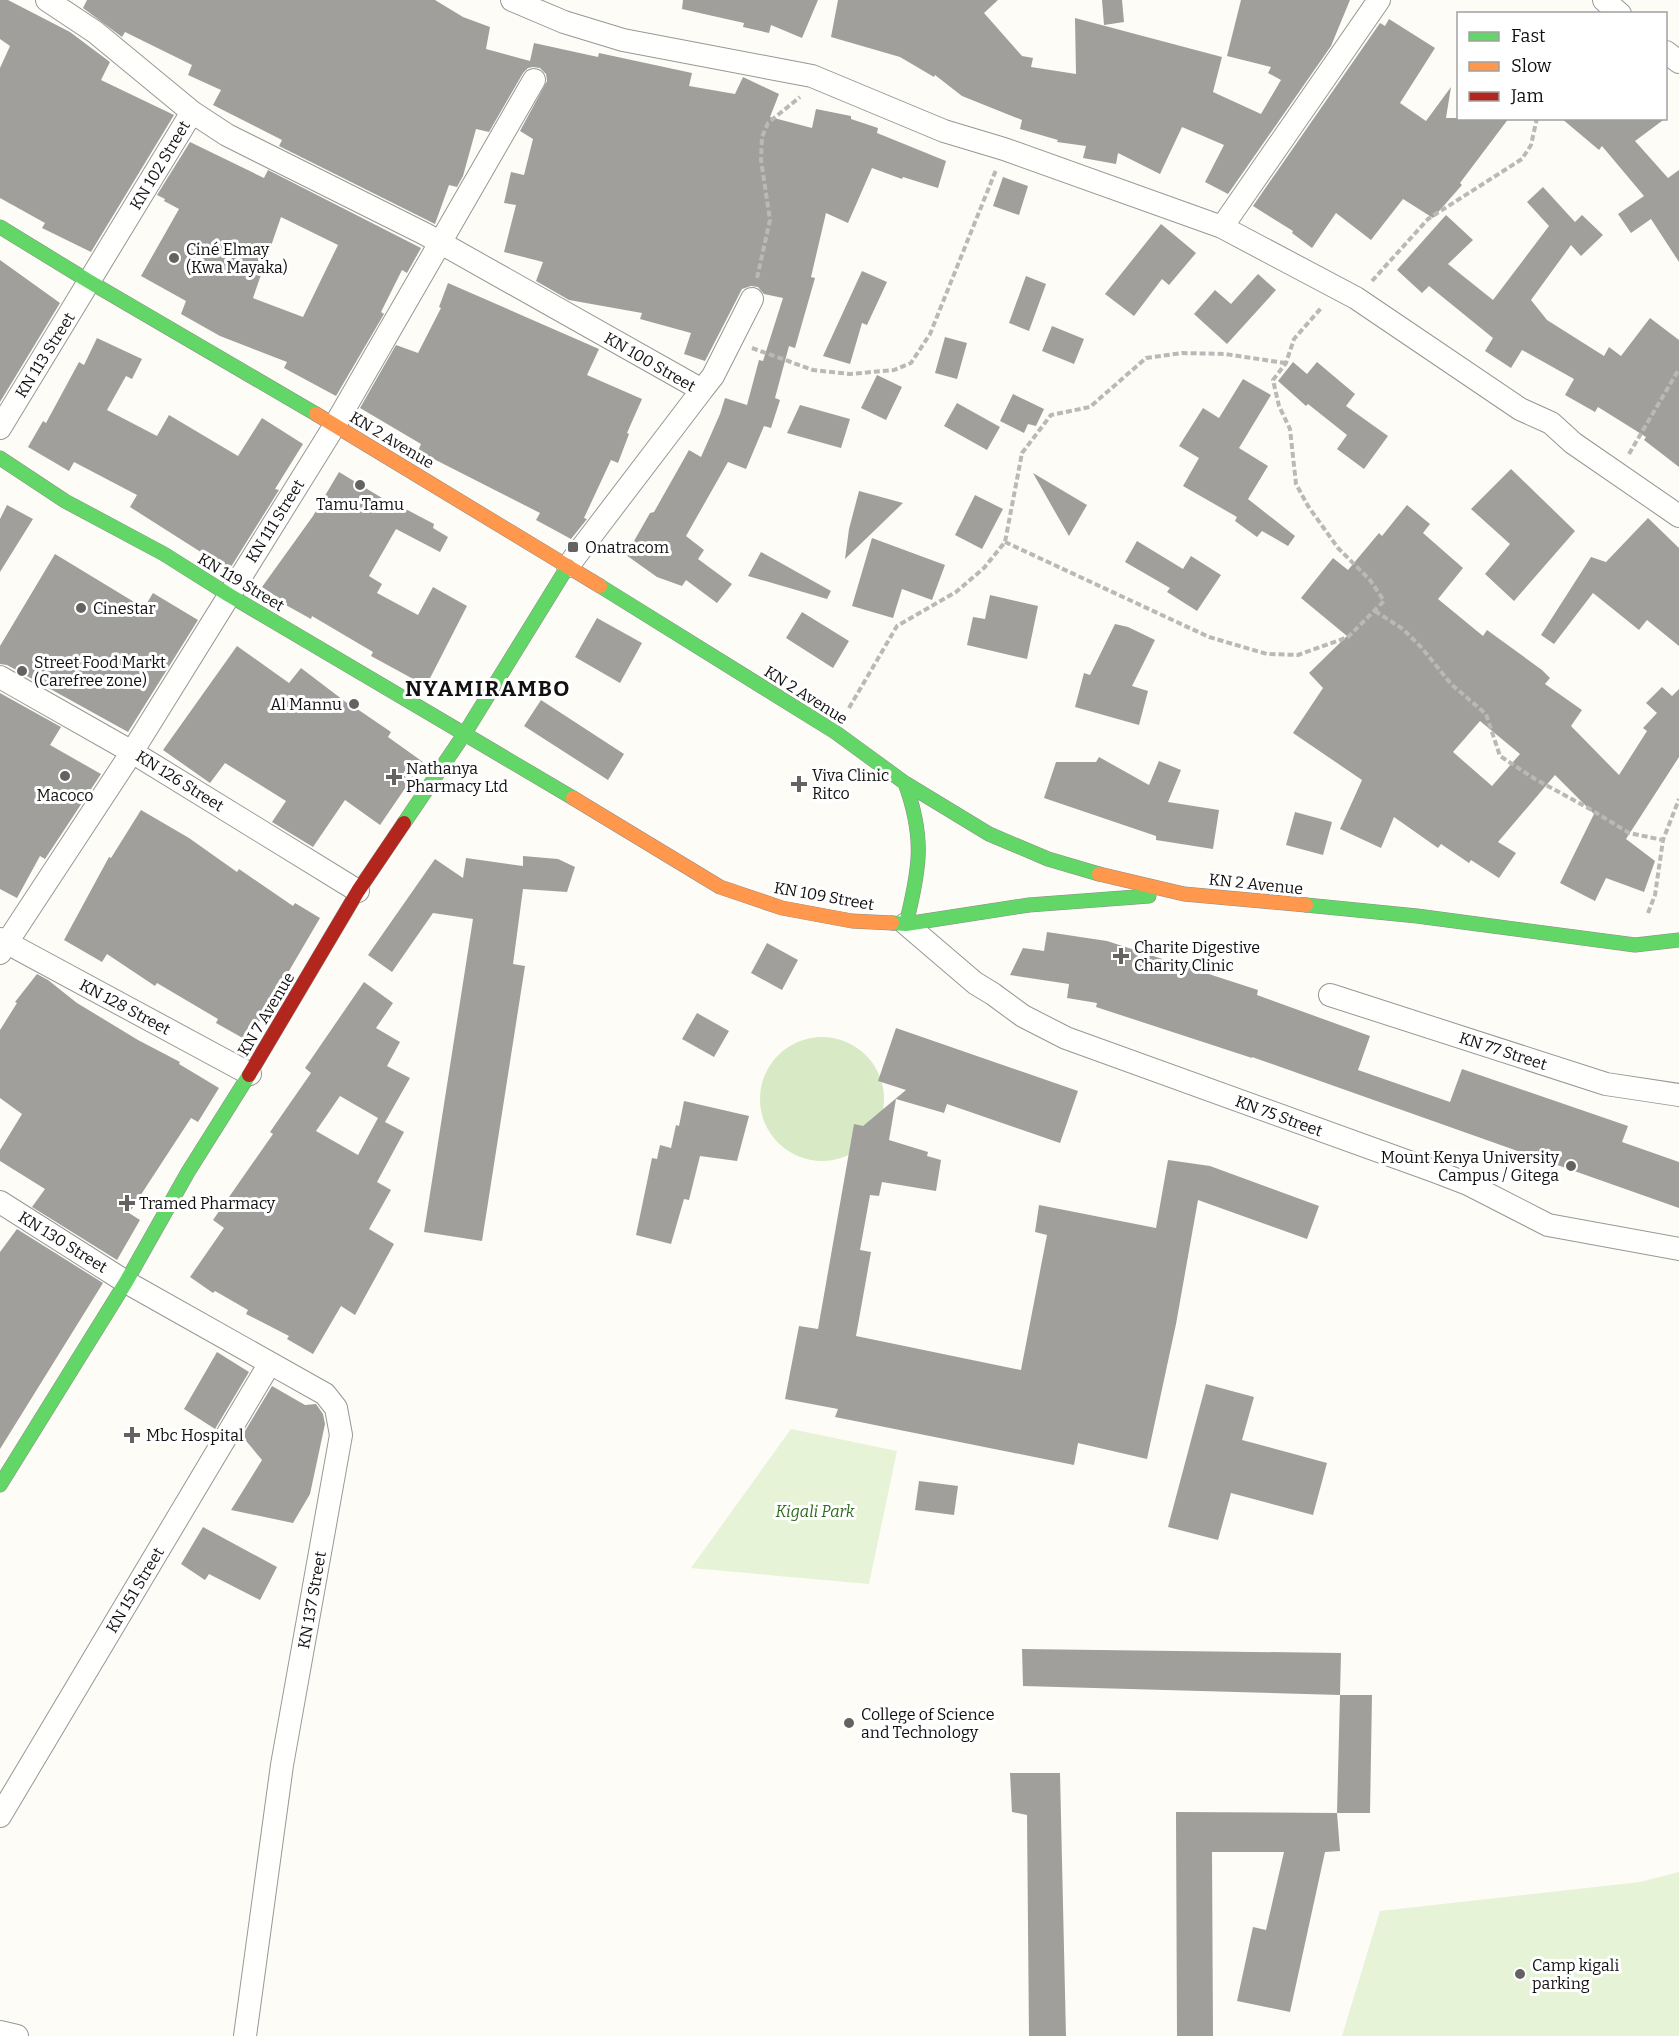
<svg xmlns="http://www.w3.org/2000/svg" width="1679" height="2036" viewBox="0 0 1679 2036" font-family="Bitter,serif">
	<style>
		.green { fill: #e7f3d7 }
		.forest { fill: #d8eac5 }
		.building { fill: #a19f9c; fill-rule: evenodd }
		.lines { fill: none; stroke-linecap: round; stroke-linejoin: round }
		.street-casing { stroke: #979795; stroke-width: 24 }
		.fast-casing { stroke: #8e8d8b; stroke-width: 15 }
		.slow-casing { stroke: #8e8d8b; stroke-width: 15 }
		.jam-casing { stroke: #8e8d8b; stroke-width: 15 }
		.path { stroke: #b9b9b8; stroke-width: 4; stroke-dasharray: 6 3; stroke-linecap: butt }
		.street { stroke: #fffffe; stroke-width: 22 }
		.fast { stroke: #63d668; stroke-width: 14 }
		.slow { stroke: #ff974d; stroke-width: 14 }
		.jam { stroke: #b3261e; stroke-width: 14 }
		.poi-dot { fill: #646362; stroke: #fff; stroke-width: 2 }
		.labels { text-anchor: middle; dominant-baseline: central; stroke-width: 6; stroke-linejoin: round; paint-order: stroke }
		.street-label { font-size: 16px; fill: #111; stroke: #fff }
		.poi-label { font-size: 16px; fill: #111; stroke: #fff; text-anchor: start }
		.park-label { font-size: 16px; font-style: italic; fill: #2f6b1f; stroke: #fff }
		.district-label { font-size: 22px; font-weight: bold; letter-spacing: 1.5px; fill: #111; stroke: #fff }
	</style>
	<rect width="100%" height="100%" fill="#fdfcf7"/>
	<path class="green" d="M791 1429 897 1451 869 1584 691 1568Z
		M1679 1872V2036H1342L1380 1911 1640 1882Z"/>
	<path class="forest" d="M760 1099a62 62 0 1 1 124 0a62 62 0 1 1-124 0Z"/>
	<path class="building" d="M0 0H8L70 32 110 62 101 80 174 115 91 252 42 228 45 223 0 198V68L10 46 0 39Z
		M87 0H435L463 17 490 27 486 49 530 61 534 43 598 57 599 53 692 73 689 86 735 94 743 77 779 94 770 117 812 128 816 109 851 116V119L878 128 877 133 946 161 938 188 903 177 902 179 872 168 848 223 826 213 811 277 815 278 795 348 789 346 775 398 780 400 771 428 764 426 746 469 728 462 686 536 704 550 698 559 732 584 717 603 686 580 682 586 657 577 626 555 650 513 654 512 689 450 701 457 720 414 725 398 747 405 759 360 763 361 783 298 764 294 758 287 751 286 742 289 705 361 684 354 691 333 640 319 642 313 569 300 536 281 543 262 504 252 516 205 504 203 511 172 524 175 533 139 520 131 547 81 546 74 540 68 533 67 528 68 523 73 489 132 476 129 463 176 457 187 449 185 435 224 279 146 282 140 213 105 221 90 188 75 192 65 125 32 122 37 83 8Z
		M683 0H818L802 38 771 25 769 33 743 27 744 23 682 9Z
		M838 0H998L984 13 1022 56 1033 58 1031 67 1076 74 1075 18 1222 57 1213 92 1261 114 1281 80 1268 73 1271 67 1227 56 1241 0H1350L1331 46 1228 194 1205 182 1224 145 1182 127 1160 174 1118 153 1116 164 1083 158 1086 146 1057 142 1058 140 1020 129 1022 120 962 96 935 75 934 77 900 57 831 37Z
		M1102 0H1122L1124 22 1104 25Z
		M1389 19 1435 48 1400 103 1426 121 1451 87 1446 118H1509L1460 183 1462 185 1433 218 1403 199 1371 240 1336 213 1312 248 1292 233 1293 231 1253 206 1380 23 1385 26Z
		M1561 118H1666L1635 141 1668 178 1679 170V262L1651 219 1631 233 1618 214 1644 196 1602 146 1599 150Z
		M190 142 264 178 268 170 421 248 407 273 402 270 381 312 384 314 336 396 284 368 287 362 220 336 181 314 186 301 141 276 179 209 164 201 165 199 157 195ZM281 217 338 245 303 317 253 298Z
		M1003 177 1028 186 1019 215 993 206Z
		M1543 187 1575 222 1582 215 1603 235 1581 256 1571 245 1531 300 1547 320 1604 356 1609 347 1621 356 1650 318 1679 340V467L1644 440 1646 437 1598 407 1595 412 1565 395 1574 379 1522 350 1511 368 1485 351 1493 338 1429 286 1422 293 1397 270 1446 215 1473 240 1448 264 1493 300 1549 226 1527 202Z
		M1161 224 1196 253 1169 285 1162 279 1134 316 1105 294Z
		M0 260 60 303 0 402Z
		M862 271 887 282 867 325 862 323 850 364 823 356Z
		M1258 274 1276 290 1227 344 1194 314 1215 290 1231 304Z
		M1026 276 1046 284 1029 331 1009 323Z
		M448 283 599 349 587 375 642 399 627 433 629 434 618 463 611 460 584 518 587 519 571 539 536 520 540 513 418 451 421 444 360 408 396 345 418 353 441 308 439 307Z
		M1052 326 1084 339 1074 364 1042 351Z
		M945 337 967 343 957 379 935 373Z
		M97 338 142 359 132 379 126 376 107 410 157 436 169 415 238 456 262 418 303 444 275 489 279 490 229 570 130 507 137 495 74 462 69 471 28 447 43 421 46 423 79 362 84 365Z
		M1293 362 1307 374 1317 362 1355 394 1346 406 1388 436 1364 469 1337 449 1347 435 1308 404 1306 406 1278 381Z
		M877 375 902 387 886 420 861 408Z
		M1243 379 1271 395 1239 448 1268 466 1248 499 1295 536 1288 546 1262 531 1257 537 1235 521 1237 517 1183 486 1199 458 1179 446 1203 408 1219 418Z
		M1013 394 1044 409 1036 426 1028 424 1024 433 1000 421Z
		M957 403 1000 427 987 450 944 426Z
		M800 405 850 419 841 448 787 433Z
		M1511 469 1575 531 1514 601 1485 574 1510 544 1471 509Z
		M339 472 397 507 398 505 434 524 433 528 448 537 440 552 396 529 369 576 382 584 377 593 418 615 433 587 467 606 426 686 371 656 373 652 312 616 311 619 284 604 285 602 262 587 313 516Z
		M1033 473 1087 505 1069 536 1054 510Z
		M859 491 903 503 845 559 849 529Z
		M975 495 1003 509 982 549 955 535Z
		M7 505 33 519 0 572V519Z
		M1407 505 1430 524 1423 533 1463 568 1438 599 1483 636 1487 630 1542 670 1550 678 1545 684 1582 710 1571 726 1619 775 1647 731 1643 728 1657 713 1646 703 1662 687 1672 696 1679 689V757L1626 839 1655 861 1644 892 1606 878 1595 901 1560 883 1594 814 1555 775 1498 842 1516 853 1499 878 1471 860 1469 863 1441 844 1438 848 1394 817 1381 848 1340 829 1362 780 1293 733 1323 688 1309 673 1347 636 1301 598 1333 558 1348 570 1379 533 1382 536ZM1480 721 1520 754 1492 786 1453 752Z
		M1648 518 1679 548V646L1647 620 1639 630 1593 593 1554 644 1541 635 1591 557 1606 562Z
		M872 538 945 565 932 600 902 589 893 618 852 606Z
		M1137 541 1183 569 1191 556 1221 575 1197 611 1167 592 1170 588 1125 562Z
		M761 552 831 591 827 599 748 576Z
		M55 554 144 608 153 593 198 620 128 732 7 665 0 664V646Z
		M990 595 1038 606 1027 659 967 645 973 617 985 619Z
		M802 612 849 641 833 668 786 638Z
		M597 618 642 643 620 683 575 657Z
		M1115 624 1128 627 1155 640 1132 686 1148 691 1139 725 1075 707 1084 673 1090 675Z
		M237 646 289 683 301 668 347 703V702L391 732 388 737 423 762 380 825 345 800 313 847 272 822 286 801 225 763 210 783 163 750Z
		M0 693 61 727 50 745 101 774 45 859 40 856 17 898 0 889Z
		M541 700 624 754 608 780 524 726Z
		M1099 757 1149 785 1159 761 1181 770 1168 802 1219 810 1213 849 1156 840V836L1044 798 1056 762H1096Z
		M141 810 189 838 237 872 239 869 293 906 295 903 320 918 248 1041 216 1023 218 1019 157 983 155 986 107 954 102 962 64 940 109 857 111 858Z
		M1295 812 1332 822 1323 855 1286 845Z
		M523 856 558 859 575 867 567 892 523 889 513 964 525 966 482 1241 424 1232 473 919 433 913 392 972 368 955 435 859 463 878 466 858 523 866Z
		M1047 932 1107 941 1258 990 1257 995 1370 1036 1358 1070 1450 1102 1462 1069 1628 1126 1622 1142 1679 1162V1208L1252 1057V1058L1096 1007 1097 1003 1067 998 1069 984 1010 975 1023 948 1044 951Z
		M767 943 798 960 782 990 751 973Z
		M37 974 48 980 77 1003 138 1040 180 1062 179 1064 219 1088 198 1122 191 1118 129 1213 140 1220 117 1260 32 1207 45 1189 0 1161V1150L22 1114 0 1098V1030L17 1003 15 1002Z
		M364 982 393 1003 376 1028 400 1042 387 1066 410 1078 385 1122 404 1132 377 1182 391 1190 369 1229 394 1244 355 1315 341 1306 313 1354 287 1339 289 1336 246 1314 248 1310 215 1291 213 1293 190 1277 224 1228 213 1220 273 1134 270 1132 311 1073 305 1068ZM340 1096 378 1118 358 1155 316 1131Z
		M697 1013 729 1031 714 1057 682 1039Z
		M896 1028 1078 1091 1060 1143 947 1104 944 1113 896 1099 889 1140 928 1152 927 1156 941 1160 936 1191 882 1182 879 1196 870 1195 860 1250 871 1252 856 1336 1021 1370 1047 1235 1035 1232 1039 1205 1156 1228 1168 1160 1210 1166 1319 1206 1307 1239 1198 1200 1176 1324 1147 1459 1078 1443 1074 1465 835 1417 838 1409 785 1399 799 1326 818 1329 854 1124 863 1126 906 1090 878 1081Z
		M684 1101 749 1116 737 1161 700 1156 689 1200 684 1199 671 1244 636 1235 652 1158 657 1159 660 1145 671 1148 676 1125 679 1126Z
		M17 1229 103 1283 0 1449V1252Z
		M217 1352 249 1372 215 1429 184 1409Z
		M1206 1384 1254 1397 1242 1440 1327 1463 1313 1515 1231 1493 1218 1540 1168 1527Z
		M272 1386 305 1405 316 1404 323 1414 325 1424 310 1494 293 1523 231 1510 262 1460 242 1436Z
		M919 1481 958 1486 954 1515 915 1510Z
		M203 1527 277 1567 260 1600 209 1574 205 1580 181 1564Z
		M1022 1649 1341 1653 1340 1695 1023 1686Z
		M1340 1695H1372L1370 1813H1337Z
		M1010 1773H1060L1066 2036H1029L1027 1815 1012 1812Z
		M1176 1812 1337 1813 1340 1851 1325 1852 1290 2012 1237 2001 1253 1927 1266 1930 1284 1852H1212L1213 2036H1177Z"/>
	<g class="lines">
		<defs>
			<path id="street" d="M512 0 564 22 623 40 812 76 944 131 1004 149 1222 227 1356 298 1520 409 1551 423 1573 443 1679 516
				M1604 0 1620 14
				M1666 52 1679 62
				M192 112 227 135 425 234 702 390 568 566
				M1222 227 1379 0
				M702 390 713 376 752 299
				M0 428 192 112 95 32 47 0
				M0 677 132 752 358 891
				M906 924 975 983 993 994 1023 1016 1066 1038 1434 1171 1468 1184 1548 1225 1679 1249
				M0 939 250 1074
				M0 953 132 752 335 425 534 80
				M1330 995 1606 1084 1679 1095
				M0 1202 126 1282 325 1394 336 1408 341 1435 282 1765 245 2036
				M0 1816 270 1363
				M0 2032 17 2036"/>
			<path id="fast" d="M0 227 90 282 316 414
				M0 458 65 501 164 554 229 595 573 798
				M600 586 835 732 905 783 989 834 1048 859 1099 874
				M905 783C925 838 920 868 906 924
				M404 823 465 733 568 566
				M1306 905 1417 916 1635 945 1679 940
				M892 923 906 924 1029 905 1149 896
				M0 1485 126 1282 188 1172 249 1075"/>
			<path id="slow" d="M316 414 600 586
				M573 798 720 887 782 908 852 921 892 923
				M1099 874 1184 894 1306 905"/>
			<path id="jam" d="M249 1075 358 891 404 823"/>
		</defs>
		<use href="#street" class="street-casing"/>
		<use href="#fast" class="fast-casing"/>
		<use href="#slow" class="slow-casing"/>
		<use href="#jam" class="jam-casing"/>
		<path class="path" d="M757 278 770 220 761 160 762 137 768 123 800 97
			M1372 281 1428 219 1522 159 1531 145 1537 118
			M752 348 813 370 850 374 894 370 911 363 930 334 996 170
			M1629 454 1679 369
			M1005 542 1209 637 1267 654 1298 655 1348 637 1384 601 1370 580 1338 548 1308 506 1296 484 1290 429 1279 406 1273 380 1286 363 1294 339 1322 307
			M1375 611 1403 629 1422 648 1451 684 1486 714 1500 756 1535 779 1590 809 1629 833 1663 840
			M849 708 897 626 956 592 984 568 1005 542 1022 453 1051 415 1090 407 1146 358 1182 353 1225 354 1285 363
			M1648 913 1655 895 1663 840 1679 799"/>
		<use href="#street" class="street"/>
		<use href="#fast" class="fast"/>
		<use href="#slow" class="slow"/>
		<use href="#jam" class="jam"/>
	</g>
	<g class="poi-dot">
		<circle cx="174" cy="258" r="6"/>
		<circle cx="360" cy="485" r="6"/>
		<rect x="567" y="541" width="12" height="12" rx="3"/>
		<circle cx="81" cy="608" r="6"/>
		<circle cx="22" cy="671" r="6"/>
		<circle cx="354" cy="704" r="6"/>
		<circle cx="65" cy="776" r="6"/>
		<path d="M391 768h6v6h6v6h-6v6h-6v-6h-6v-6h6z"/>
		<path d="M796 775h6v6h6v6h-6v6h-6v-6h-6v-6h6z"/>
		<path d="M1118 947h6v6h6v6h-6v6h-6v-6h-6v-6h6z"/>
		<circle cx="1571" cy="1166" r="6"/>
		<path d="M124 1194h6v6h6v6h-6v6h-6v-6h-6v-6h6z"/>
		<path d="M129 1426h6v6h6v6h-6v6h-6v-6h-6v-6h6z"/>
		<circle cx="849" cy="1723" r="6"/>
		<circle cx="1520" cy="1974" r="6"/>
	</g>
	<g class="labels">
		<g class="street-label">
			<text transform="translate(160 165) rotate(-59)">KN 102 Street</text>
			<text transform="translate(45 355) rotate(-58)">KN 113 Street</text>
			<text transform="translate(650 362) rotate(30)">KN 100 Street</text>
			<text transform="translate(392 440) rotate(31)">KN 2 Avenue</text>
			<text transform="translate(275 521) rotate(-58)">KN 111 Street</text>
			<text transform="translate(241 582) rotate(31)">KN 119 Street</text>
			<text transform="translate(806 695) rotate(32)">KN 2 Avenue</text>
			<text transform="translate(180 781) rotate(32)">KN 126 Street</text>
			<text transform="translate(1256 884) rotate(6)">KN 2 Avenue</text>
			<text transform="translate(824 896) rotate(10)">KN 109 Street</text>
			<text transform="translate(125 1007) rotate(28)">KN 128 Street</text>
			<text transform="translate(266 1014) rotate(-59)">KN 7 Avenue</text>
			<text transform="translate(1503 1051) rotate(18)">KN 77 Street</text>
			<text transform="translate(1279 1116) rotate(20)">KN 75 Street</text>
			<text transform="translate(63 1242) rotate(32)">KN 130 Street</text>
			<text transform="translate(135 1590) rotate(-59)">KN 151 Street</text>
			<text transform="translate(312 1600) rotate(-80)">KN 137 Street</text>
		</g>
		<g class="poi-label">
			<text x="186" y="249">Ciné Elmay<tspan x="186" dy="18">(Kwa Mayaka)</tspan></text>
			<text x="360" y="504" text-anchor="middle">Tamu Tamu</text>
			<text x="585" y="547">Onatracom</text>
			<text x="93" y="608">Cinestar</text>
			<text x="34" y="662">Street Food Markt<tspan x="34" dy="18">(Carefree zone)</tspan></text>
			<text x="342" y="704" text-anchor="end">Al Mannu</text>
			<text x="406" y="768">Nathanya<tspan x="406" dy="18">Pharmacy Ltd</tspan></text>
			<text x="812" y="775">Viva Clinic<tspan x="812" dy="18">Ritco</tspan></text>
			<text x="65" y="795" text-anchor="middle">Macoco</text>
			<text x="1134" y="947">Charite Digestive<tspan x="1134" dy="18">Charity Clinic</tspan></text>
			<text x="1559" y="1157" text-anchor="end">Mount Kenya University<tspan x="1559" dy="18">Campus / Gitega</tspan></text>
			<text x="139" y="1203">Tramed Pharmacy</text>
			<text x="146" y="1435">Mbc Hospital</text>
			<text x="861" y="1714">College of Science<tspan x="861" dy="18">and Technology</tspan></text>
			<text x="1532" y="1965">Camp kigali<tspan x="1532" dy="18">parking</tspan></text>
		</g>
		<g class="park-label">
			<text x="815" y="1511">Kigali Park</text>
		</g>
		<g class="district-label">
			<text x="488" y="688">NYAMIRAMBO</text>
		</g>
	</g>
	<rect x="1457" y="12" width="210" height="108" fill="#ffffff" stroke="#a0a0a0" stroke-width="1.5"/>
	<rect x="1469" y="32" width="30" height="9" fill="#63d668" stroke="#a0a0a0" stroke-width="1.5"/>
	<text x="1511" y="42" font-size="18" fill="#111111">Fast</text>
	<rect x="1469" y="62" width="30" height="9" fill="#ff974d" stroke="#a0a0a0" stroke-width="1.5"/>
	<text x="1511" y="72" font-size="18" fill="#111111">Slow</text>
	<rect x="1469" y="92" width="30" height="9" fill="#b3261e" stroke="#a0a0a0" stroke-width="1.5"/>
	<text x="1511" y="102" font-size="18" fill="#111111">Jam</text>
</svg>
